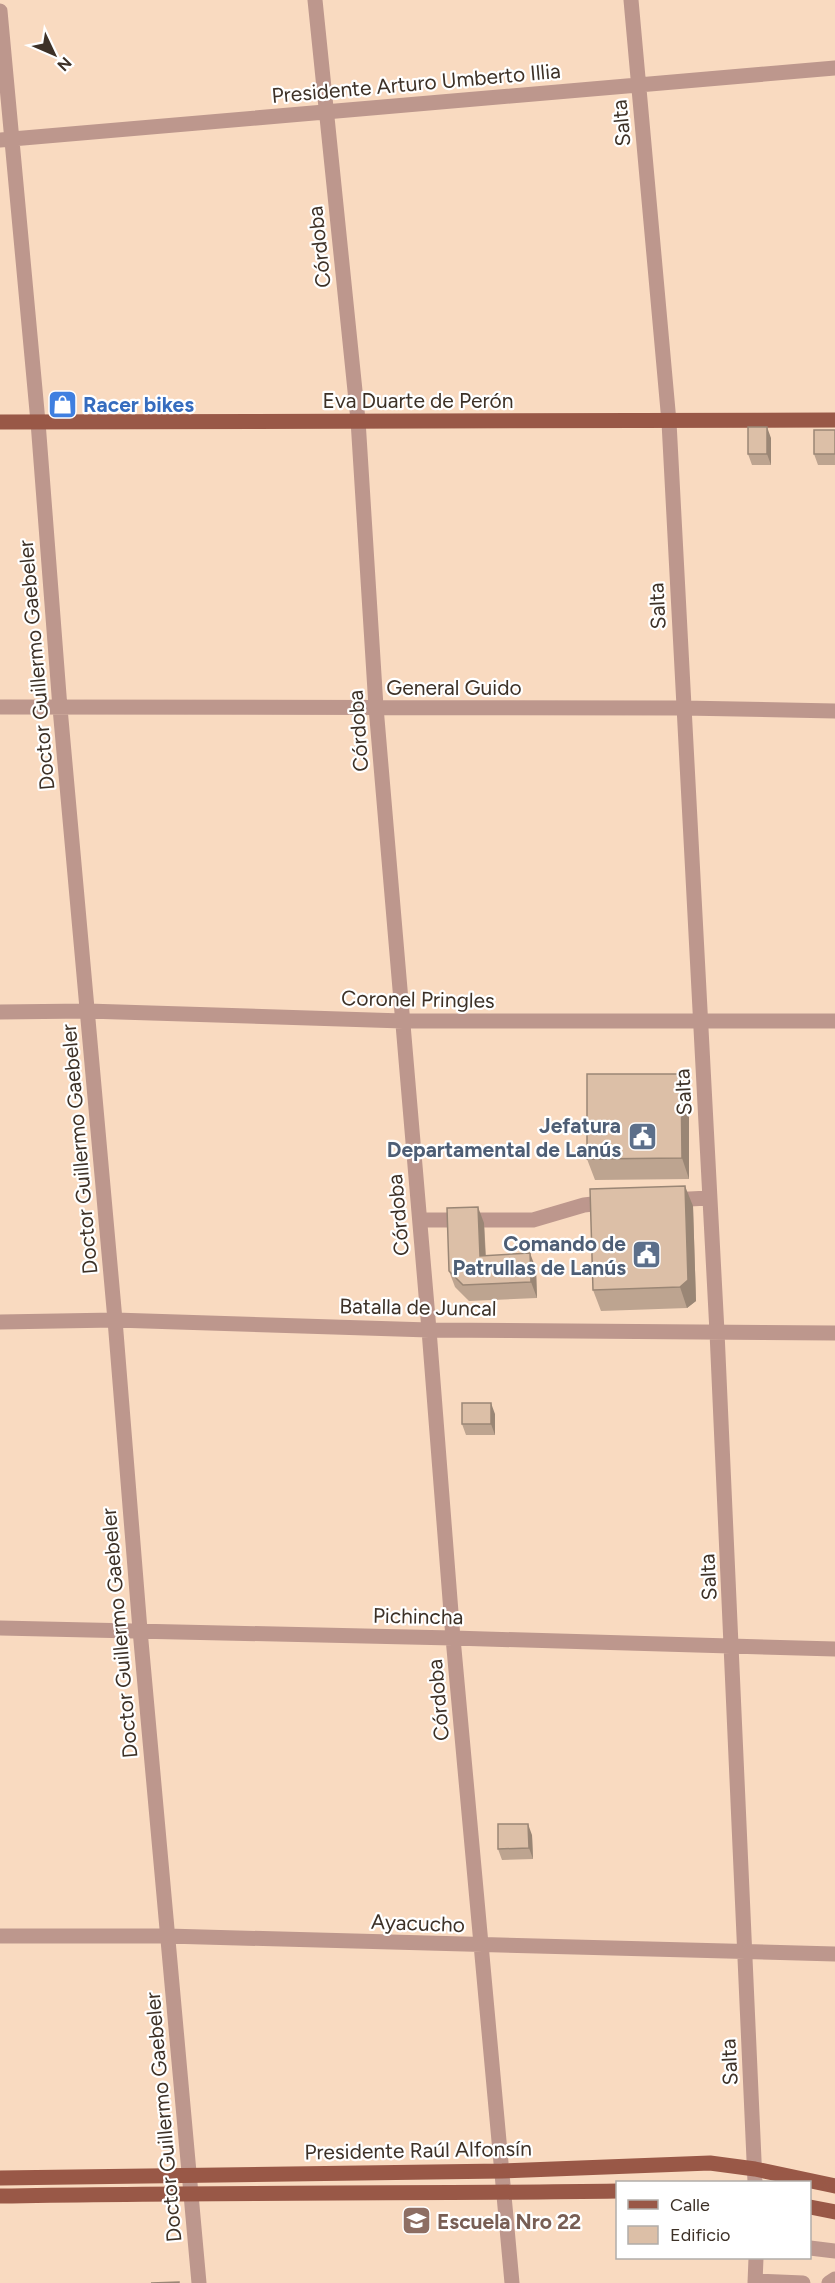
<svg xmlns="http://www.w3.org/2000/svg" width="835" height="2283" viewBox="0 0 835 2283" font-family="Figtree,sans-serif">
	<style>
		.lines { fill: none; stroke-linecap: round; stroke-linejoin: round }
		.minor { stroke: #bd978d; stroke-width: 15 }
		.major { stroke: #995847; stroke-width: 15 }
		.wall { fill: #bda490 }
		.shaded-wall { fill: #9a8675 }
		.building { fill: #dcbfa7; stroke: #9a8675; stroke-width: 1.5 }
		.labels { text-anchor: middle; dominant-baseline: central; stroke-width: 4.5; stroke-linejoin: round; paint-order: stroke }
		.street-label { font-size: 21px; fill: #3d3127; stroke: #fff }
		.shop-label { font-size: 21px; font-weight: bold; fill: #366cbe; stroke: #fff; text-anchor: start }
		.service-label { font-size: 21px; font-weight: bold; fill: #4e5e75; stroke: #fff; text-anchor: end }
		.education-label { font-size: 21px; font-weight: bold; fill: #785e54; stroke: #fff; text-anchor: start }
	</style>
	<rect width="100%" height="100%" fill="#f9dac0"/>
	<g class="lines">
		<path class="minor" d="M315 0 358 420 376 707 429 1330 453 1638 512 2283
			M631 0 669 422 717 1332 755 2182
			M0 11 38 422 60 708 115 1320 140 1630 199 2283
			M0 140 835 68
			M0 707 683 708 835 711
			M0 1012 87 1011 403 1021H835
			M670 1200 709 1198
			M420 1220H533L584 1205 610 1202
			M0 1322 115 1320 429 1330 835 1333
			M0 1628 453 1638 835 1649
			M0 1936H167L835 1954
			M810 2248 835 2251
			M755 2281 803 2283
			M755 2283 756 2258
			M829 2283 835 2279"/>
		<path class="major" d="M0 422 835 420
			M0 2178 502 2171 710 2163 755 2169 835 2186
			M0 2196C206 2192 412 2194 618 2191
			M810 2207 835 2212"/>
	</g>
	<path class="wall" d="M835 430V465H818L814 454Z
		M771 438V465H752L748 454Z
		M689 1094V1179L595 1180 587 1159Z
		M693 1206 696 1301 687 1308 601 1311 593 1290Z
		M484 1223 486 1255 536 1269 537 1298 469 1301 455 1287 449 1271Z
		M495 1414V1435H466L462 1424Z
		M532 1835 533 1859 502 1860 498 1849Z"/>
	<path class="shaded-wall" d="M767 427 771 438V465L767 454Z
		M681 1074 689 1094V1179L682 1158Z
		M685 1186 693 1206 696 1301 687 1308 680 1287Z
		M478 1207 484 1223 486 1271 480 1256Z
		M530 1253 536 1269 537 1298 531 1282Z
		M491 1403 495 1414V1435L491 1424Z
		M528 1824 532 1835 533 1859 529 1848Z"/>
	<path class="building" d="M748 427H767V454H748Z
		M814 430H835V454H814Z
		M587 1074H681L682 1158 587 1159Z
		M685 1186 688 1280 680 1287 593 1290 590 1189Z
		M478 1207 480 1256 530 1253 531 1282 463 1285 449 1271 447 1208Z
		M462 1403H491V1424H462Z
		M498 1824H528L529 1848 498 1849Z
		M179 2282V2283H151Z"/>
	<defs>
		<symbol id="shop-square" viewBox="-11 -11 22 22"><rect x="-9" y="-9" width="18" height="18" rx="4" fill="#3f7fe0" stroke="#fff"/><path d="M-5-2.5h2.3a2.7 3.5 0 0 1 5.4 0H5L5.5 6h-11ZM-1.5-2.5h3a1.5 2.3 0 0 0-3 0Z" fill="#fff"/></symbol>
		<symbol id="civic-square" viewBox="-11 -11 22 22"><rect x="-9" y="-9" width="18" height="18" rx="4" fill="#5c6f8a" stroke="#fff"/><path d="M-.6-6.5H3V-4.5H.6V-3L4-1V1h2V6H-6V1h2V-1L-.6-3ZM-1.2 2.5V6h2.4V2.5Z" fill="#fff"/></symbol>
		<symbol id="school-square" viewBox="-11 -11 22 22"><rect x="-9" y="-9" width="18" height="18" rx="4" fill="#8d6e63" stroke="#fff"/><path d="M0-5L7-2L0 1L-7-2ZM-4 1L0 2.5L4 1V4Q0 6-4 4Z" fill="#fff"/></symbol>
	</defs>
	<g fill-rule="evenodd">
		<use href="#shop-square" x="46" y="388" width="33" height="33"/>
		<use href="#civic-square" x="626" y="1120" width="33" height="33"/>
		<use href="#civic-square" x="630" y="1238" width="33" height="33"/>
		<use href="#school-square" x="400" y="2204" width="33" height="33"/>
	</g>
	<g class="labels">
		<g class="street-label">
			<text transform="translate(416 83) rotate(-5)">Presidente Arturo Umberto Illia</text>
			<text transform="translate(621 123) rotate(-95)">Salta</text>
			<text transform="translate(319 247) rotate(-96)">Córdoba</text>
			<text x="418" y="400">Eva Duarte de Perón</text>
			<text transform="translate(657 606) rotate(-93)">Salta</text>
			<text transform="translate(36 665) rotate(-95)">Doctor Guillermo Gaebeler</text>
			<text x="454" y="687">General Guido</text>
			<text transform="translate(358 731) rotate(-94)">Córdoba</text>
			<text transform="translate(418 999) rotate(1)">Coronel Pringles</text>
			<text transform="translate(683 1092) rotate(-93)">Salta</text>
			<text transform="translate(79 1149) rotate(-95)">Doctor Guillermo Gaebeler</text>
			<text transform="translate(398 1215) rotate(-95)">Córdoba</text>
			<text transform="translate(418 1307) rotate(1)">Batalla de Juncal</text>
			<text transform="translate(708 1577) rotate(-93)">Salta</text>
			<text transform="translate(418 1616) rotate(1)">Pichincha</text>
			<text transform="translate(119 1633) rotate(-95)">Doctor Guillermo Gaebeler</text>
			<text transform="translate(438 1700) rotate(-95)">Córdoba</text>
			<text transform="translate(418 1923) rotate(2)">Ayacucho</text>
			<text transform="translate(729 2062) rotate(-93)">Salta</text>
			<text transform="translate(163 2117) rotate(-95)">Doctor Guillermo Gaebeler</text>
			<text transform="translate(418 2150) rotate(-1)">Presidente Raúl Alfonsín</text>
		</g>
		<g class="shop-label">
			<text x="83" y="404">Racer bikes</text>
		</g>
		<g class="service-label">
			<text x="621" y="1125">Jefatura<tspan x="621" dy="24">Departamental de Lanús</tspan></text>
			<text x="626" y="1243">Comando de<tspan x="626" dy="24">Patrullas de Lanús</tspan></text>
		</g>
		<g class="education-label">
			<text x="437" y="2221">Escuela Nro 22</text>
		</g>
	</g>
	<rect x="616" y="2181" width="195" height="78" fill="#ffffff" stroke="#b1ada9" stroke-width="1.5"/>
	<rect x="628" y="2200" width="30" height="9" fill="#995847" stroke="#b1ada9" stroke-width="1.5"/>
	<text x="670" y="2211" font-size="18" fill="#3d3127">Calle</text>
	<rect x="628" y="2226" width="30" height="18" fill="#dcbfa7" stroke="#b1ada9" stroke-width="1.5"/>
	<text x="670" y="2241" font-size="18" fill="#3d3127">Edificio</text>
	<g transform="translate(54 54) rotate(134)" stroke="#ffffff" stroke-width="4.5" paint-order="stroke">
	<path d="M0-4.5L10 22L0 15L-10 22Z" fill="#3d3127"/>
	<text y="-9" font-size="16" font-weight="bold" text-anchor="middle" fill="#3d3127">N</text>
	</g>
</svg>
